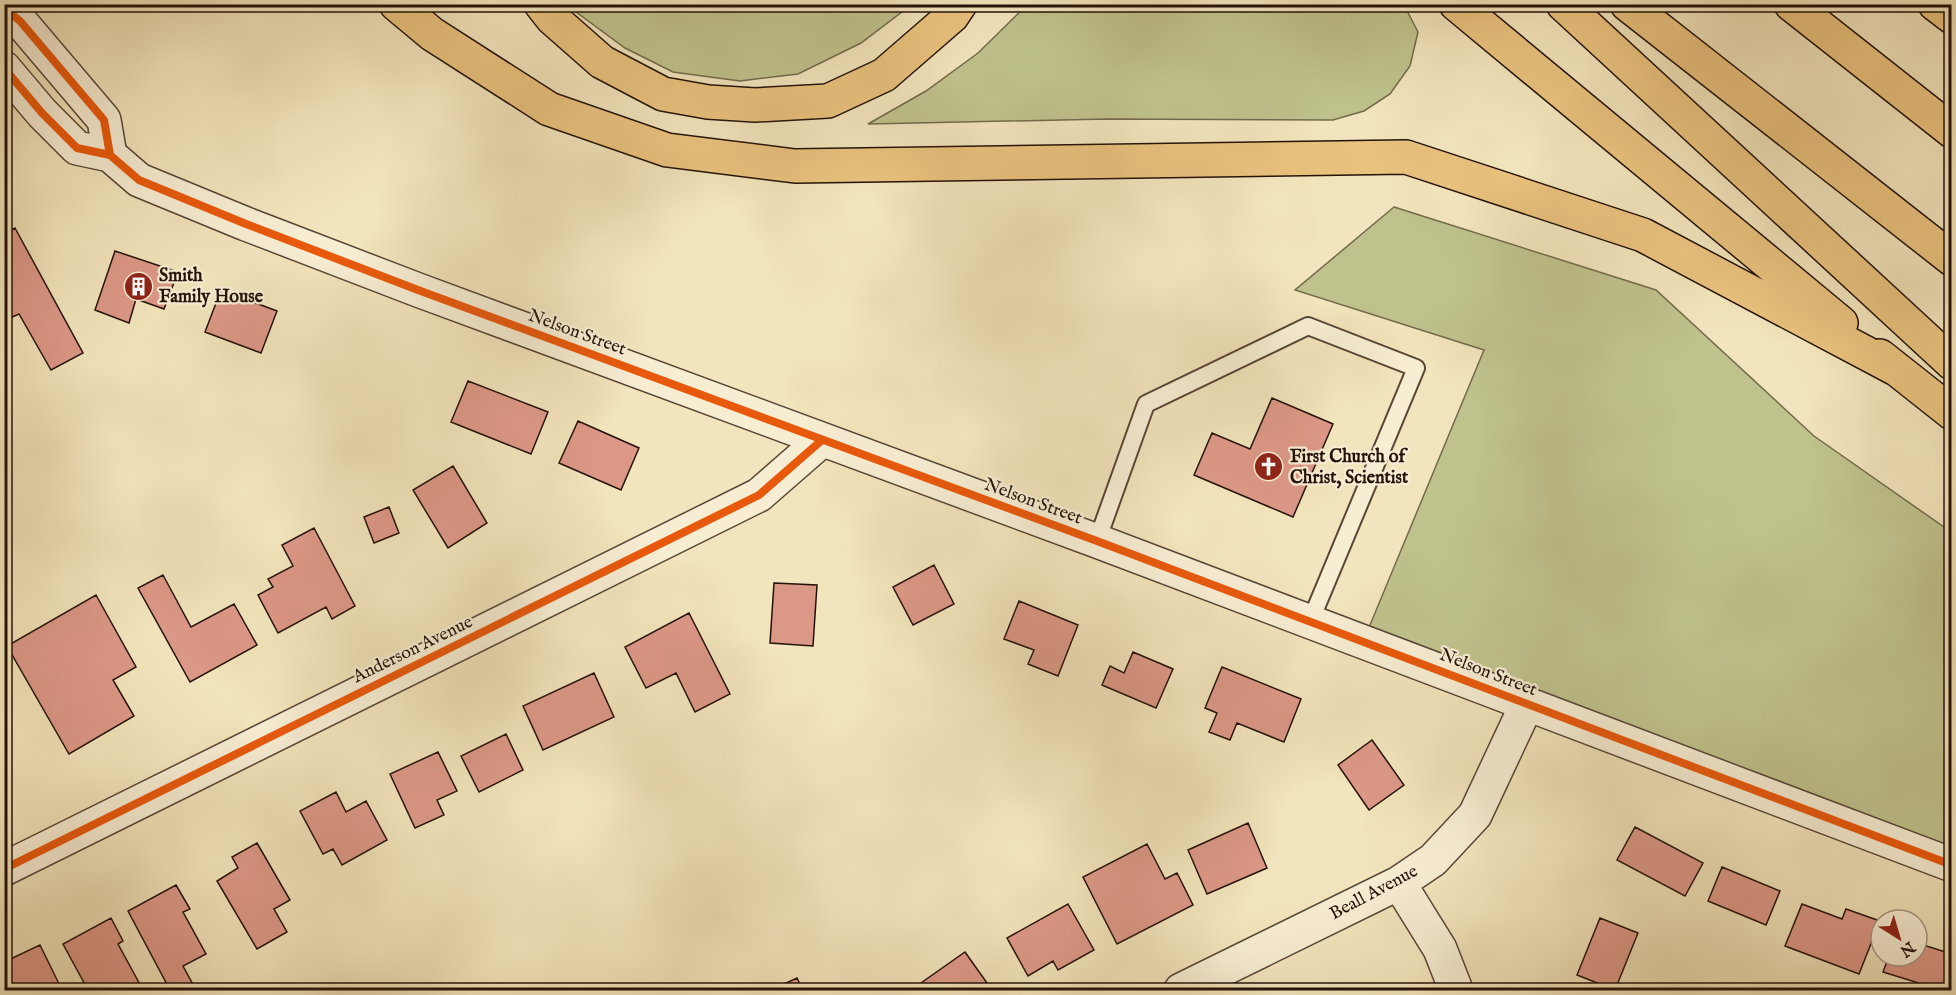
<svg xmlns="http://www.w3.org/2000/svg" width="1956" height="995" viewBox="0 0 1956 995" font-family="'IM FELL English',serif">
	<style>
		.green { fill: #bfc28d; stroke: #726a4b; stroke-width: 1.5 }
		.building { fill: #dc9887; stroke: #241209; stroke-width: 1.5 }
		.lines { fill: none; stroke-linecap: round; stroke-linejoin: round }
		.service-casing { stroke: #584636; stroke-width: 20 }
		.minor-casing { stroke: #584636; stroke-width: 36 }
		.tertiary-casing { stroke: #584636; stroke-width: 36 }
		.motorway-casing { stroke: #241209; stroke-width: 36 }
		.service { stroke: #f7edd3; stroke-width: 16 }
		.minor { stroke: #f7edd3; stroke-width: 33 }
		.tertiary { stroke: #f7edd3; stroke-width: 33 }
		.motorway { stroke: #e9c27e; stroke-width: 33 }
		.cycleway-casing { stroke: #f7edd3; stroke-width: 11 }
		.cycleway { stroke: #e8590c; stroke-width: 8 }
		.labels { text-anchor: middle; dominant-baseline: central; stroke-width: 4.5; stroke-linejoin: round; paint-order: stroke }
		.poi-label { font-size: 18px; font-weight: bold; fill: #241209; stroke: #f7edd3; text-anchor: start }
		.street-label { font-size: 18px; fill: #241209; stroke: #f7edd3 }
	</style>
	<rect width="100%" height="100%" fill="#f2e4bc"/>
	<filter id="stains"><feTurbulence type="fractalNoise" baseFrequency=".00333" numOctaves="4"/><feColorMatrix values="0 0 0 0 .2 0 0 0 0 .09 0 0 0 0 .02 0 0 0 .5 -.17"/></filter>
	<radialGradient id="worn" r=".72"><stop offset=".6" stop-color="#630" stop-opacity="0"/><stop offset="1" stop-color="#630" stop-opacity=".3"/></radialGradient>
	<path class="green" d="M569 5H911L861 43 798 74 740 81 673 72 625 48 572 9Z
		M1027 5H1404L1418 32 1410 66 1390 94 1364 111 1333 120 1107 119 868 124 926 91 978 53Z
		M1394 207 1656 290 1814 436 1951 532V865L1363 642 1484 350 1295 290Z"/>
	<path class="building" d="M15 228 83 353 51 370 19 314 10 318 4 307V234Z
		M115 251 178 272 164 309 136 299 129 323 95 310Z
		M221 290 277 311 261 353 205 332Z
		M468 381 548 412 531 454 451 422Z
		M1272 398 1333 424 1293 517 1194 475 1212 433 1250 449Z
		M578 421 639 448 621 490 559 463Z
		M453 466 487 523 448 548 413 490Z
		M389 507 399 533 374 543 364 517Z
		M314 528 355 606 332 619 326 607 278 633 258 595 273 587 268 579 293 566 282 545Z
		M934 565 954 604 913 625 893 587Z
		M163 575 191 627 234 604 257 645 190 682 138 588Z
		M774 583 817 585 813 646 770 643Z
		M96 595 136 667 113 680 134 716 69 754 7 646Z
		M1019 601 1078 625 1058 676 1028 664 1034 650 1004 639Z
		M689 613 730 694 695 712 676 673 646 688 625 647Z
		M1133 652 1173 669 1156 708 1102 685 1110 666 1124 673Z
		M1222 667 1301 699 1284 742 1237 723 1230 740 1209 732 1217 713 1205 708Z
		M594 673 614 717 543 750 523 706Z
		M506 734 523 770 479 792 461 756Z
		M1372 740 1404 785 1369 810 1338 765Z
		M438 752 457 791 437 800 444 815 415 828 390 774Z
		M336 792 346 812 366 801 387 840 342 865 333 849 323 854 300 811Z
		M1248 823 1267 868 1207 894 1188 850Z
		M1635 827 1703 863 1685 896 1617 860Z
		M257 843 290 900 274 909 287 932 257 949 217 881 238 868 232 857Z
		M1147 844 1165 879 1177 873 1193 905 1117 944 1083 877Z
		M1722 867 1780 891 1766 925 1708 901Z
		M176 885 190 909 183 912 206 954 183 966 196 990H170L128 911Z
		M1068 904 1094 950 1058 970 1053 961 1028 976 1007 938Z
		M1802 904 1842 919 1846 909 1880 921 1859 974 1785 946Z
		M111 918 123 941 118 944 143 990H88L63 944Z
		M1600 918 1638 933 1615 990 1577 975Z
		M1917 943 1952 954V990H1941L1883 972 1889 956H1917Z
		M40 945 62 990H4V962Z
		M965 952 992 990H911Z
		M797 978 803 990H771Z"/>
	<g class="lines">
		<defs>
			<path id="service" d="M1097 541 1146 404 1308 326 1416 368 1310 622"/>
			<path id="minor" d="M4 869 759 495 822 440
				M1399 883 1440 949 1456 990
				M1181 990 1399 883 1433 860 1475 815 1527 704"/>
			<path id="tertiary" d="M4 8 20 21 104 120 110 155
				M4 68 42 113 77 148 110 155 139 180 246 224 418 290 1097 541 1952 865"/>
			<path id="motorway" d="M396 4 432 34 549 109 667 150 795 166 1406 157 1643 235 1896 369
				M541 4 552 18 602 62 663 94 708 102 755 105 828 101 884 75 952 16 960 4
				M1456 4 1841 323
				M1563 4 1952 363
				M1627 4 1952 259
				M1791 4 1952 131
				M1935 4 1952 17
				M1880 356 1952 413"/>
		</defs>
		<use href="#service" class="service-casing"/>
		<use href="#minor" class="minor-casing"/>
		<use href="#tertiary" class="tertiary-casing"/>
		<use href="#motorway" class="motorway-casing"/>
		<use href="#service" class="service"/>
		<use href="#minor" class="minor"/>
		<use href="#tertiary" class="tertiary"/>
		<use href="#motorway" class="motorway"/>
		<defs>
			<path id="cycleway" d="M4 8 20 21 104 120 110 155
				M4 68 42 113 77 148 110 155 139 180 246 224 418 290 1097 541 1952 865
				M4 869 759 495 822 440"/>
		</defs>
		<use href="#cycleway" class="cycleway-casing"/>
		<use href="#cycleway" class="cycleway"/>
	</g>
	<defs>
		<symbol id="building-disc" viewBox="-11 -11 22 22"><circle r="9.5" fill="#8f2418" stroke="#f7edd3"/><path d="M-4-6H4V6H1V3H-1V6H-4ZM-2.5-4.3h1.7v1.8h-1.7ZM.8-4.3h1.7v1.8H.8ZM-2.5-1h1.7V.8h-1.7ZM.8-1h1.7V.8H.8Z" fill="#fff"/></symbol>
		<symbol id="church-disc" viewBox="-11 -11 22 22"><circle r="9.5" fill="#8f2418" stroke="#f7edd3"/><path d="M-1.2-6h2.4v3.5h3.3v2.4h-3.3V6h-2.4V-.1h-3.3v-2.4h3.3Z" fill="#fff"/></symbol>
	</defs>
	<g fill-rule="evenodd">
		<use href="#building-disc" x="122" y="270" width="33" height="33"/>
		<use href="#church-disc" x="1252" y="450" width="33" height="33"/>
	</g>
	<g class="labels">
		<g class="poi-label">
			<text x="159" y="276">Smith<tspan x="159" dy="21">Family House</tspan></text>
			<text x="1290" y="457">First Church of<tspan x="1290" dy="21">Christ, Scientist</tspan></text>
		</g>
		<g class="street-label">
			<text transform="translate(577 333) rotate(20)">Nelson Street</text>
			<text transform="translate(1033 502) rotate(20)">Nelson Street</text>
			<text transform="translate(413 650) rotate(-26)">Anderson Avenue</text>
			<text transform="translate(1488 673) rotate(21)">Nelson Street</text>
			<text transform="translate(1374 893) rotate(-28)">Beall Avenue</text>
		</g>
	</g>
	<rect width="1956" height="995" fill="none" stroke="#f2e4bc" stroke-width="24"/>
	<rect x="6" y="6" width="1944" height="983" fill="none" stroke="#241209" stroke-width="3"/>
	<rect x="12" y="12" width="1932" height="971" fill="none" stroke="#241209" stroke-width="1.5"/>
	<g transform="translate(1899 938) rotate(143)"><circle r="28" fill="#f7edd3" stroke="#a39582" stroke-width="1.5"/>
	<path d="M0-4.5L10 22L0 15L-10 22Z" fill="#8f2418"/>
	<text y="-9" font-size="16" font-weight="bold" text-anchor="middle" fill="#241209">N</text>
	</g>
	<rect width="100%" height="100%" filter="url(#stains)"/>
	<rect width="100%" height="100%" fill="url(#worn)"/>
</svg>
